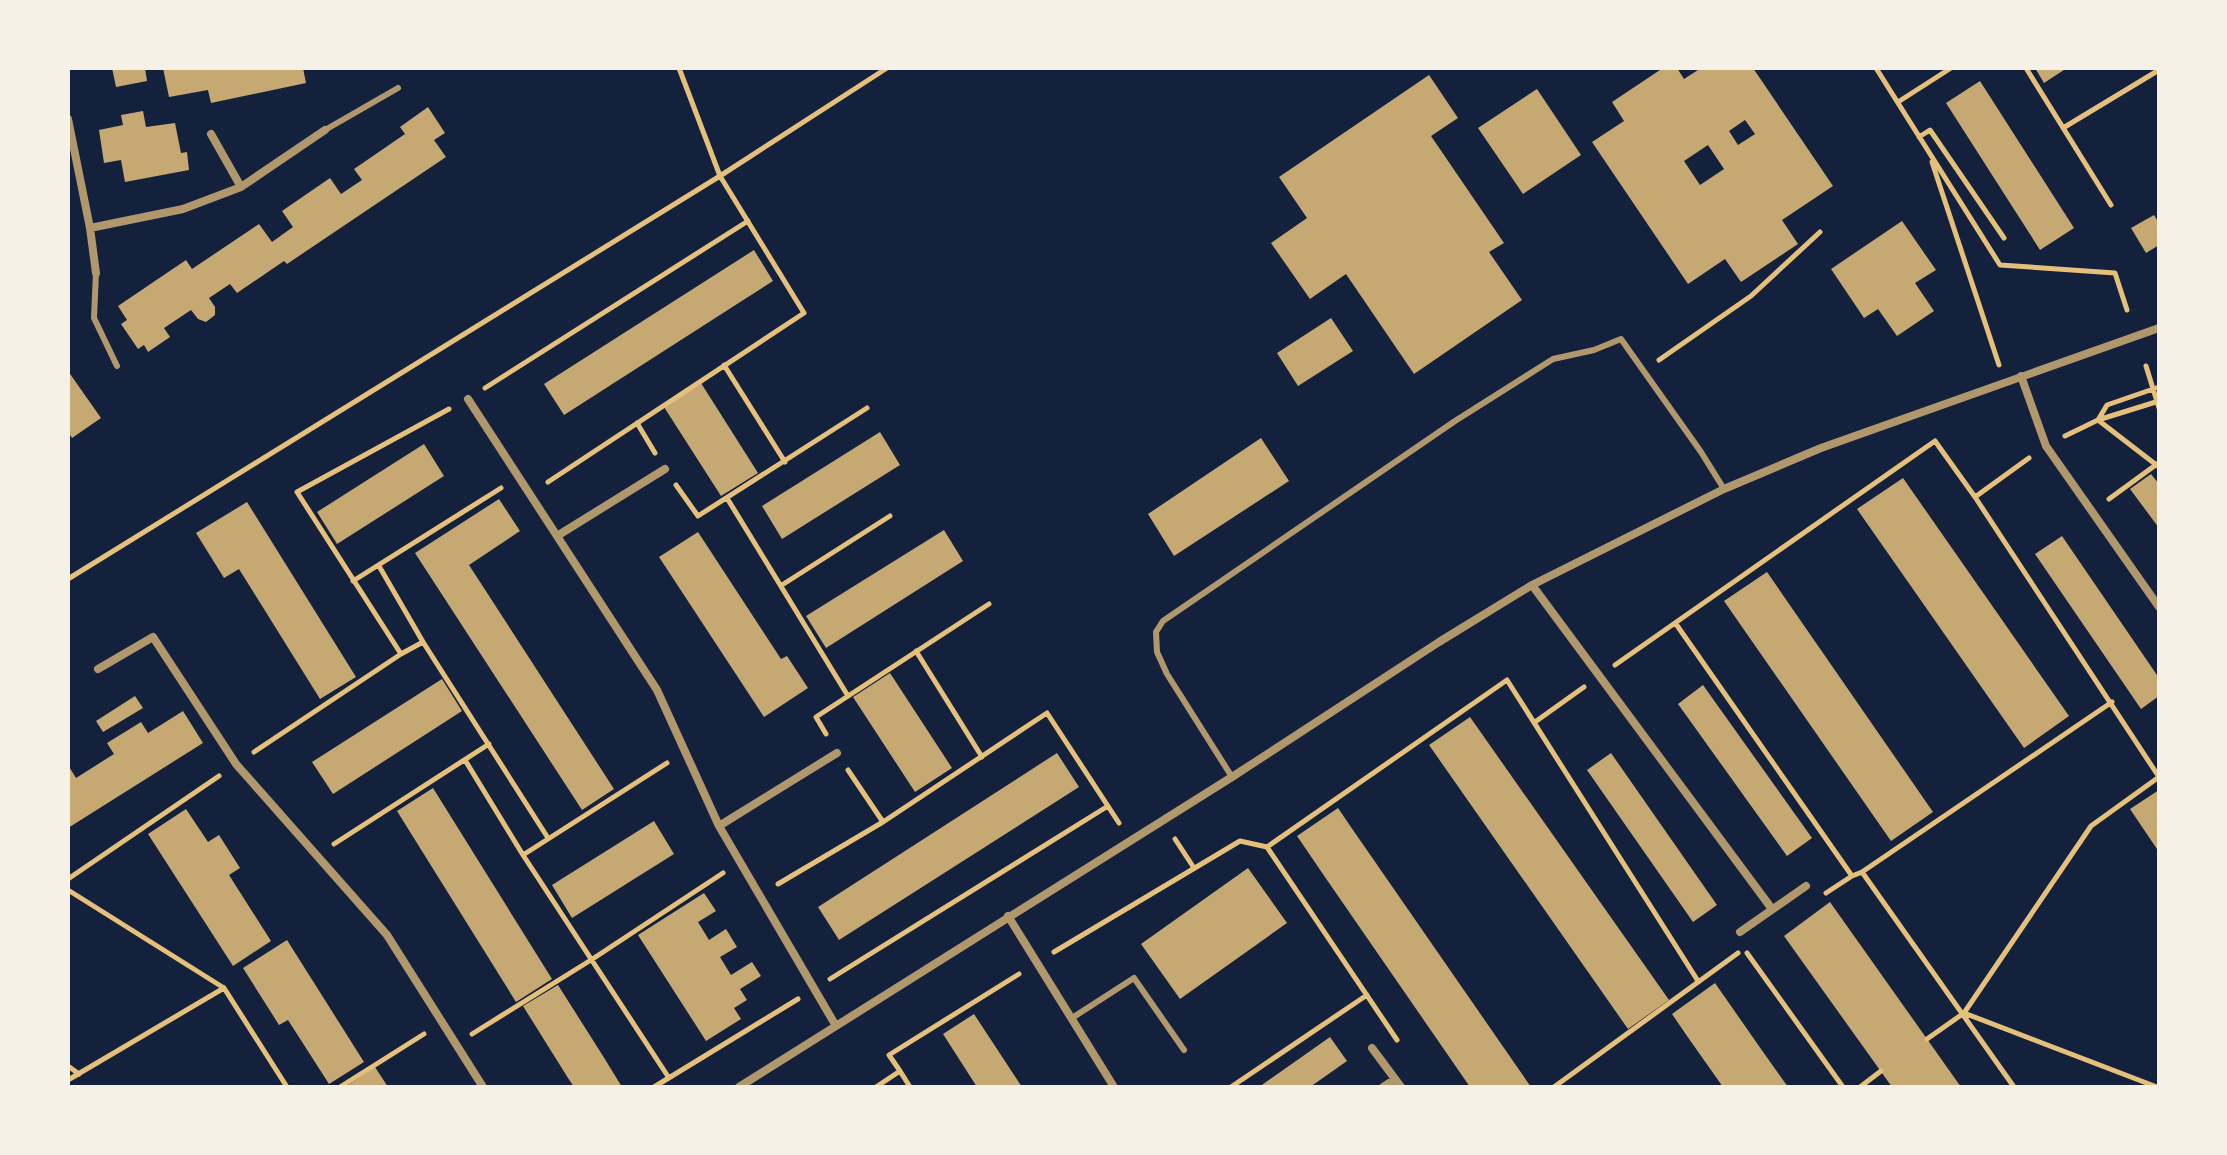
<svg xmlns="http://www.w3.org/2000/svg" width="2227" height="1155" viewBox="0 0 2227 1155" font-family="Spectral,serif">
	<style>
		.building { fill: #c6a872; fill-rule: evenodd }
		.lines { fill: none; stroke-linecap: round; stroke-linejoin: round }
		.path { stroke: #e5c07b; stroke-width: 5 }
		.service { stroke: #b1986c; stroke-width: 6 }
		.minor { stroke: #b1986c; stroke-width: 8 }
	</style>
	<rect width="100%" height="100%" fill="#14213d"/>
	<path class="building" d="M112 68H145L147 81 116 87Z
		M163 68H303L306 83 211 103 208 90 169 97Z
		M1663 68H1677L1684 79 1701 68H1753L1833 186 1782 220 1798 244 1741 282 1725 259 1688 284 1592 142 1624 121 1612 102ZM1745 120 1755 134 1738 145 1729 131ZM1708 145 1724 169 1700 185 1684 161Z
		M2035 68H2067L2044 83Z
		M1429 75 1458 118 1431 136 1504 243 1489 252 1522 300 1414 374 1346 274 1310 299 1271 243 1307 218 1279 177Z
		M1980 81 2074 228 2040 250 1946 103Z
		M1537 89 1581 155 1523 194 1478 128Z
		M428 107 445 133 434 140 446 157 287 264 284 261 237 293 230 284 209 298 215 307V315L206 322 198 319 191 310 164 328 170 337 148 352 144 345 138 349 121 324 127 320 118 306 186 260 192 269 259 224 272 242 293 227 282 211 330 178 341 194 362 180 354 169 405 134 400 127Z
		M143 111 146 127 175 123 181 153 187 152 189 170 125 182 121 160 104 163 99 130 123 125 121 115Z
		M2154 215 2159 223V245L2146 253 2131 228Z
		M1902 221 1936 270 1915 283 1934 311 1897 336 1878 309 1864 318 1831 269Z
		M754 250 773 281 564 415 544 384Z
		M1331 318 1353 351 1298 386 1277 353Z
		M68 371 101 418 72 438 68 432Z
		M701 383 758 473 721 496 664 407Z
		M880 432 900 465 782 539 762 506Z
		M1261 438 1289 481 1174 556 1148 514Z
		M424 444 444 476 337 544 317 512Z
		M2151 474 2159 484V528L2130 489Z
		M1903 478 2069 716 2024 748 1857 509Z
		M499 499 520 531 469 565 614 789 582 810 415 553Z
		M247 502 356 677 320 699 239 569 224 578 196 533Z
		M944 530 963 561 826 648 806 616Z
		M698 532 781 659 787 656 808 688 764 717 659 557Z
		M2062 536 2159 678V696L2141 709 2035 554Z
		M1767 572 1933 812 1891 841 1724 601Z
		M890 673 952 768 915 792 853 697Z
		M442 679 462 711 333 794 312 762Z
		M1703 685 1812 838 1787 856 1678 704Z
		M135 696 143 708 103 732 96 721Z
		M183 711 203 743 68 828V765L76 778 114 754 107 743 141 722 148 733Z
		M1470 717 1669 1000 1628 1029 1429 745Z
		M1057 753 1079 787 839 940 818 907Z
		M1611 753 1717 905 1693 922 1587 770Z
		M433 788 552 979 516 1002 397 811Z
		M2159 790V852L2130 809Z
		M1338 808 1353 830 1531 1087H1470L1327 880 1297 836Z
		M186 809 208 842 219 835 240 868 229 875 271 941 233 966 148 834Z
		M654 821 674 854 572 918 552 885Z
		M1248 868 1287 923 1180 999 1141 944Z
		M704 893 716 911 698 922 709 940 726 929 737 947 720 957 731 975 752 962 761 976 740 989 747 1000 734 1008 741 1019 706 1041 638 935Z
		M1830 902 1961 1087H1892L1784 936Z
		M287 940 364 1062 329 1084 288 1020 279 1025 243 968Z
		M1715 983 1761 1049 1788 1087H1723L1687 1036 1672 1014Z
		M558 985 603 1056 622 1087H574L568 1078 523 1006Z
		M974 1014 995 1046 1022 1087H977L943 1034Z
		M1330 1037 1347 1061 1310 1087H1259Z
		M375 1067 388 1087H345Z"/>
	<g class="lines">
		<path class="path" d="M1876 68 2000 265 2115 273 2127 310
			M2026 68 2111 205
			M1898 102 1951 68
			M2063 128 2159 70
			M1919 137 1930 130 2004 238
			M1932 162 1999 365
			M1659 360 1751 296 1820 232
			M724 365 785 462
			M2146 366 2159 408
			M2159 387 2107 405 2098 420 2159 467
			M485 388 748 221
			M637 423 655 453
			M2065 436 2098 420 2159 401
			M548 482 804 313 720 176 679 68
			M676 485 698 516 867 408
			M1975 497 2029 458
			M727 498 848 696
			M2109 499 2157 464
			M379 566 423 642 548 838
			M68 579 720 176 887 68
			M353 581 501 488
			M782 585 890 516
			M1676 624 1852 876 1862 872 2112 702
			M916 651 982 757
			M401 654 297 492 449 409
			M1615 665 1935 441 1975 497 2159 777 2091 826 1964 1013 2157 1087
			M1535 722 1584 687
			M826 734 816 717 989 604
			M254 752 401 654 423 642
			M465 760 523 855 669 1078
			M848 770 883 822
			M1175 839 1194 868
			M334 844 489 744
			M523 855 667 763
			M1862 872 2014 1087
			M68 879 219 776
			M778 884 883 822 1047 713 1119 823
			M68 890 224 988 68 1080
			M1826 893 1852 876
			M1054 952 1240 841 1267 847
			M1747 953 1843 1087
			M830 979 1108 806
			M224 988 287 1087
			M472 1034 591 960 723 873
			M1927 1039 1964 1013
			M1397 1040 1267 847 1507 680 1698 981
			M68 1066 79 1074
			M900 1071 910 1087
			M340 1087 424 1034
			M654 1087 798 999
			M876 1087 900 1071 889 1055 1019 974
			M1231 1087 1367 995
			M1554 1087 1738 953
			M1860 1087 1881 1071"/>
		<path class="service" d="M325 130 398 88
			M96 273 94 318 117 366
			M1232 777 1167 674 1157 652 1156 632 1163 621 1455 421 1553 359 1594 350 1621 339 1701 452 1724 489
			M1072 1018 1134 978 1184 1050"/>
		<path class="minor" d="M68 119 90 228 96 273
			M211 134 241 187
			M90 228 183 209 241 187 325 130
			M2021 376 2046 446 2159 607
			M468 399 657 690 719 826 836 1026
			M557 536 665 469
			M1532 585 1772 909
			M98 669 153 637 236 764 387 935 483 1087
			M719 826 837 753
			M1008 916 1114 1087
			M1740 932 1806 886
			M1372 1048 1401 1087
			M739 1087 1232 777 1439 642 1532 585 1724 489 1821 448 2159 328
			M1383 1087 1395 1079"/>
	</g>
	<rect width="2227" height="1155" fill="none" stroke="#f6f1e7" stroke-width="140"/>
</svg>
